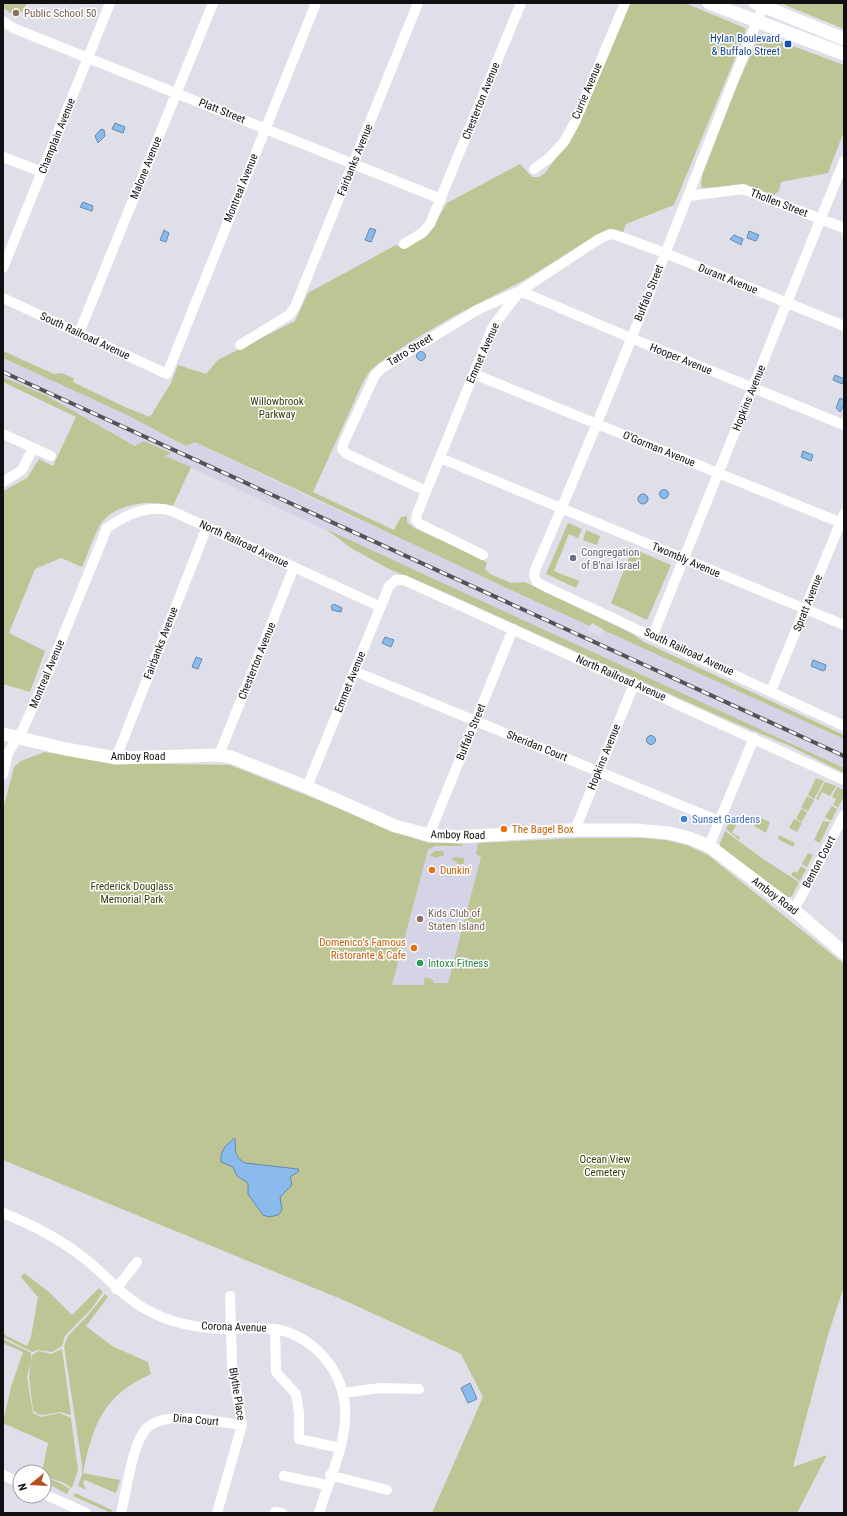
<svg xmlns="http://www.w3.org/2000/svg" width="847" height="1516" viewBox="0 0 847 1516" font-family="'Roboto Condensed',sans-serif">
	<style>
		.built { fill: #d5d4e7 }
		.green { fill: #bec594 }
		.water { fill: #8abbec; stroke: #6588ab }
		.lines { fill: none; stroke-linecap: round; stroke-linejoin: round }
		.minor { stroke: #fff; stroke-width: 10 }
		.major { stroke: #fff; stroke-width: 13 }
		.rail-casing { stroke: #525257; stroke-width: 4 }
		.rail { stroke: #fff; stroke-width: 2.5; stroke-dasharray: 8; stroke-linecap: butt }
		.education-dot { fill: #8d6e63; stroke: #fff; stroke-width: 1.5 }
		.transit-dot { fill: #1a4fb4; stroke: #fff; stroke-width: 1.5 }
		.worship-dot { fill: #6b7280; stroke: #fff; stroke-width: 1.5 }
		.shop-dot { fill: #3f7fe0; stroke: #fff; stroke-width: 1.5 }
		.food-dot { fill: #e8710a; stroke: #fff; stroke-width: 1.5 }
		.leisure-dot { fill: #2e9e5b; stroke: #fff; stroke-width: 1.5 }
		.labels { text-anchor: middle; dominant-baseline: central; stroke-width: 3; stroke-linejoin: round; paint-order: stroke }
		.education-label { font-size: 11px; fill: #785e54; stroke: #fff; text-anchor: start }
		.transit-label { font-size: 11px; fill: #164399; stroke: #fff; text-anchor: end }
		.street-label { font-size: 11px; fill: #101013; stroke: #fff }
		.park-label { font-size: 11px; fill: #363b07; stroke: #fff }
		.worship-label { font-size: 11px; fill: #5b616d; stroke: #fff; text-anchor: start }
		.shop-label { font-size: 11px; fill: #366cbe; stroke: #fff; text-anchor: start }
		.food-label { font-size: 11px; fill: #c56008; stroke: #fff; text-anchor: start }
		.leisure-label { font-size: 11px; fill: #27864d; stroke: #fff; text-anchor: start }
	</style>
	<rect width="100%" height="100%" fill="#dfdfea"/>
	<path class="built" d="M3 358 125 414 186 446 195 442 311 498 466 568 590 626 588 630 600 636 603 630 626 640 844 739V768L165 456 170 452 144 441 136 446 47 396 3 377Z
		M429 843H485L448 986 391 985Z"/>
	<path class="green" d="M3 3H27L18 18 3 8Z
		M630 3H685L745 28V34L674 205 626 224 623 232 584 243 526 279 454 316 412 341 379 363 370 371 364 380 313 492 394 530 401 517 407 516V522L414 528 480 558 487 563 485 569 490 574 511 583 525 582 559 598 631 633 644 642 844 735V739L603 630V629L592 623 590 626 539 603 195 442 186 446 125 414 3 358V351L54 374 61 373 74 378 73 382 125 407 150 417 171 383 178 365 206 374 218 360 295 321 308 293 396 245 403 249 428 235 447 203 520 164 532 177H539L545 173 571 137 584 113Z
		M784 3H844V29L785 5Z
		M766 36 844 65V131L828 173 781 182 779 191 773 196 743 185 703 188 701 185 702 176 737 85 757 41Z
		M3 377 47 396 135 446 144 441 171 453 165 456 191 467 173 506C149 499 112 503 99 527 92 540 88 554 82 567L61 558 35 569 9 633 45 651 30 692 3 684V491L27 478 39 459 53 466 76 417 3 382Z
		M568 523 582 529 578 538 569 534 554 571 579 581 576 588 546 574Z
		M326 529 844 768V773L790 746 730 721 446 593 389 569 351 548Z
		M586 530 600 536 597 545 583 540Z
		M627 546 671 565 647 620 611 603 632 550 625 547Z
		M44 752 112 763 230 765 416 839 429 843H462V846H435L428 850 392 985H423L425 977 432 979 434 983H448L481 857 476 854 478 843 578 838H643L666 840 689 846 708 855 844 964V1286L828 1335 793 1467 827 1455 797 1513H432L483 1397 461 1354 348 1302 3 1160V809L14 767 21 761Z
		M816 778 824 781 814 799 808 795Z
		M825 782 836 786 830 796 822 792 818 800 816 799Z
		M837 787 844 790V796L838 807 833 805 836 799 832 797Z
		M807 796 814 800 808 811 801 808Z
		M832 806 837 809 831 821 825 817Z
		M801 809 807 812 802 822 796 819Z
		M731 816 739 820 732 833 740 837 739 840 726 829Z
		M758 817 770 822 766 833 754 826Z
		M794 819 802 823 797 832 789 828Z
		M823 821 830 822 820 843 814 840Z
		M725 831 763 859 799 882 792 896 787 898 747 868 748 867H745L720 848V843Z
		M779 835 795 843 793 847 778 839Z
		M435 851H443L444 856H439L438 858 429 856Z
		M808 853 813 855 807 867 802 864Z
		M453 857 464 858V864H457V862L452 860Z
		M801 866 806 869 800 881 791 875 794 871 797 873Z
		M24 1273 49 1292 72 1315 99 1288 103 1292 92 1308 65 1336 62 1346 52 1352 38 1350 32 1352 3 1337V1334L27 1346 31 1337 38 1297 21 1277Z
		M105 1294 108 1297 86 1326 112 1346 148 1362 151 1374C103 1396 93 1424 83 1473L120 1480 116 1493 85 1480 83 1482 86 1490 78 1486 82 1474V1465L64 1346 68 1336 88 1315Z
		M3 1339 31 1353V1362L27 1377 33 1413 41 1417 60 1413 71 1418 78 1470 72 1488 62 1482 44 1477V1472H42L48 1443 3 1423 11 1387 23 1352 3 1343Z
		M62 1349 71 1415 60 1412 44 1415 37 1414 33 1410 29 1377 32 1355 39 1351 51 1354Z
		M47 1478 60 1483 70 1489 67 1494 44 1482V1479Z
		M75 1493 112 1510 111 1513 73 1496Z"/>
	<path class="water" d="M115 123 125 127 123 133 112 129Z
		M101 129 104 130 105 136 98 143 95 136Z
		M83 202 93 206 92 211 80 207Z
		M370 228 376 230 371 242 365 240Z
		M164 230 169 233 166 242 160 240Z
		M749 231 759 235 756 241 747 238Z
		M734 235 743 239 741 245 730 239Z
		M416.5 356a4.5 4.5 0 1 1 9 0a4.5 4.5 0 1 1-9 0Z
		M835 375 844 379 842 384 833 380Z
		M840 398 844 400V405L840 412 836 408Z
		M803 451 813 455 811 461 801 457Z
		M659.5 494a4.5 4.5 0 1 1 9 0a4.5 4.5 0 1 1-9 0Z
		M638 499a5 5 0 1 1 10 0a5 5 0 1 1-10 0Z
		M334 604 342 608 341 612 332 610 331 606Z
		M385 637 394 640 391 647 382 643Z
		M196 657 202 659 198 669 192 667Z
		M813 660 826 665 825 670 823 671 811 666Z
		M646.5 740a4.5 4.5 0 1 1 9 0a4.5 4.5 0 1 1-9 0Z
		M235 1138C236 1149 233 1156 245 1163L298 1169 299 1171 290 1177 292 1185 280 1197 282 1210 278 1215 269 1217 263 1215 248 1194V1183L237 1176 233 1167 221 1162C220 1150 226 1145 235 1138Z
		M470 1383 477 1399 468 1403 461 1388Z"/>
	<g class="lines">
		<path class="minor" d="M763 6C688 194 616 384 535 570L534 576 537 582 544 586 844 726
			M3 21 13 28 441 199
			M3 157 42 172
			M534 169 549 158 564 142 575 122 625 3
			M689 196 743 189 844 228
			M404 244 422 233 430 224 521 3
			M3 268 110 3
			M3 298 167 374 316 3
			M79 333 213 3
			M240 345 289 315 295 307 418 3
			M474 374 844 524
			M3 434 51 456
			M440 458 844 625
			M3 482 22 470 33 448
			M426 491 347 454 342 449 344 442 375 375 382 368 477 310 520 291 631 338 844 425
			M483 555 420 524 416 520 417 514 493 326 520 291 599 239 610 234 616 235 665 253 844 326
			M653 635 844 161
			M354 671 719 821
			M771 691 844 514
			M219 755 294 567
			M116 758 207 527
			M3 775 8 753 23 729 48 673 107 528C127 514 148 504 172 511L381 607
			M307 787 389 586 396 580H404L844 780
			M575 830 634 684
			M429 835 513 629
			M709 846 754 738
			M794 910 844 815
			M3 1213C33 1225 59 1238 84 1258 111 1279 123 1299 155 1314 176 1324 200 1328 223 1329 240 1329 258 1327 274 1329 293 1331 311 1343 323 1356 367 1406 335 1460 319 1513
			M116 1289 137 1262
			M275 1329 276 1372 296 1394 299 1413V1439L340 1448
			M343 1393 380 1388 419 1389
			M3 1475 20 1483
			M330 1475 387 1490
			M284 1476 327 1485
			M44 1494 86 1513
			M275 1512 282 1513
			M121 1513C126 1492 132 1449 143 1433 158 1407 217 1422 242 1425
			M217 1513 242 1425 232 1366 230 1296"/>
		<path class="major" d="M709 3 844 54
			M755 3 844 39
			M3 734 66 749 116 758 219 755 231 757 307 787 395 826 429 835 458 837 568 830H635L669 833 689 838 709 846 794 910 844 953"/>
		<defs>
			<path id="rail" d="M3 372 844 756"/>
		</defs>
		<use href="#rail" class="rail-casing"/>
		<use href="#rail" class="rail"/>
	</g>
	<g class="education-dot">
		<circle cx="16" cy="13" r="4"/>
		<circle cx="420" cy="919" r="4"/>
	</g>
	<rect class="transit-dot" x="784" y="40" width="8" height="8" rx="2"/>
	<circle class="worship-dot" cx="573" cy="558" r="4"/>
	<circle class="shop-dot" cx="684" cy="819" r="4"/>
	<g class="food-dot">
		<circle cx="504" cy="829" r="4"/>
		<circle cx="432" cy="870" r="4"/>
		<circle cx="414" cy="948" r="4"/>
	</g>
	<circle class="leisure-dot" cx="420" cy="963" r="4"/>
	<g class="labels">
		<g class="education-label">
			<text x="24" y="13">Public School 50</text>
			<text x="428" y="913">Kids Club of<tspan x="428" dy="13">Staten Island</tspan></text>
		</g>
		<g class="transit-label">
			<text x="780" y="38">Hylan Boulevard<tspan x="780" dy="13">&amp; Buffalo Street</tspan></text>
		</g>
		<g class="street-label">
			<text transform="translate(587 91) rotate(-67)">Currie Avenue</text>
			<text transform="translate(481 101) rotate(-68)">Chesterton Avenue</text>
			<text transform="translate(222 111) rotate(22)">Platt Street</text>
			<text transform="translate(57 136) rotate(-68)">Champlain Avenue</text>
			<text transform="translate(355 160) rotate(-68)">Fairbanks Avenue</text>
			<text transform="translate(146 168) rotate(-68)">Malone Avenue</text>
			<text transform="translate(241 188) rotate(-68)">Montreal Avenue</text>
			<text transform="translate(779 203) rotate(21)">Thollen Street</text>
			<text transform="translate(728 279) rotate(22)">Durant Avenue</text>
			<text transform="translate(649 293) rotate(-68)">Buffalo Street</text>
			<text transform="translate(85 336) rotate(25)">South Railroad Avenue</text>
			<text transform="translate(410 350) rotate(-32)">Tatro Street</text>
			<text transform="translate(483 353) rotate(-66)">Emmet Avenue</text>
			<text transform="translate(681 359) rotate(22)">Hooper Avenue</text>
			<text transform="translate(749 398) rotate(-68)">Hopkins Avenue</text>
			<text transform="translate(659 449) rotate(22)">O'Gorman Avenue</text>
			<text transform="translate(244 544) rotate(25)">North Railroad Avenue</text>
			<text transform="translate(686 560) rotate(23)">Twombly Avenue</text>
			<text transform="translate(808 603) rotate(-68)">Spratt Avenue</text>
			<text transform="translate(161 643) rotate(-69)">Fairbanks Avenue</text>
			<text transform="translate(689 652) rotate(25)">South Railroad Avenue</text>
			<text transform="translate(257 661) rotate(-68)">Chesterton Avenue</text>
			<text transform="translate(47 674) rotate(-67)">Montreal Avenue</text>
			<text transform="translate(621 678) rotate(24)">North Railroad Avenue</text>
			<text transform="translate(350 682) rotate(-68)">Emmet Avenue</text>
			<text transform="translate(471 732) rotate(-68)">Buffalo Street</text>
			<text transform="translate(537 746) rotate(22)">Sheridan Court</text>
			<text x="138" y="756">Amboy Road</text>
			<text transform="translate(604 757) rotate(-68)">Hopkins Avenue</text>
			<text transform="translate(458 835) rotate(1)">Amboy Road</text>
			<text transform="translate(819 862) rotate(-62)">Benton Court</text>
			<text transform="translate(775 896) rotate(37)">Amboy Road</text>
			<text transform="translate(234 1327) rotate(2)">Corona Avenue</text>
			<text transform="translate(237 1394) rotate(81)">Blythe Place</text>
			<text transform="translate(196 1420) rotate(5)">Dina Court</text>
		</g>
		<g class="park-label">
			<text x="277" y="401">Willowbrook<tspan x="277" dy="13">Parkway</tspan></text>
			<text x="132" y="886">Frederick Douglass<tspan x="132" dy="13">Memorial Park</tspan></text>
			<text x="605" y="1159">Ocean View<tspan x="605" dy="13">Cemetery</tspan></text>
		</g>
		<g class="worship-label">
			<text x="581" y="552">Congregation<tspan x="581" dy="13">of B'nai Israel</tspan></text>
		</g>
		<g class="shop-label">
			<text x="692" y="819">Sunset Gardens</text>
		</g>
		<g class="food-label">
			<text x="512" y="829">The Bagel Box</text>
			<text x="440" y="870">Dunkin'</text>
			<text x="406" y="942" text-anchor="end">Domenico’s Famous<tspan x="406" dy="13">Ristorante &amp; Cafe</tspan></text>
		</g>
		<g class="leisure-label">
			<text x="428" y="963">Intoxx Fitness</text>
		</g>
	</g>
	<rect width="847" height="1516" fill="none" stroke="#101013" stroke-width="8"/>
	<g transform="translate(32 1484) rotate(252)"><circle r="19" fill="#ffffff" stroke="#9f9fa1"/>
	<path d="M0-3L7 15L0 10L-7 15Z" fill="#b44f20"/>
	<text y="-6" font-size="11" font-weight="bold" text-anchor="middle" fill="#101013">N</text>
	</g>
</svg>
